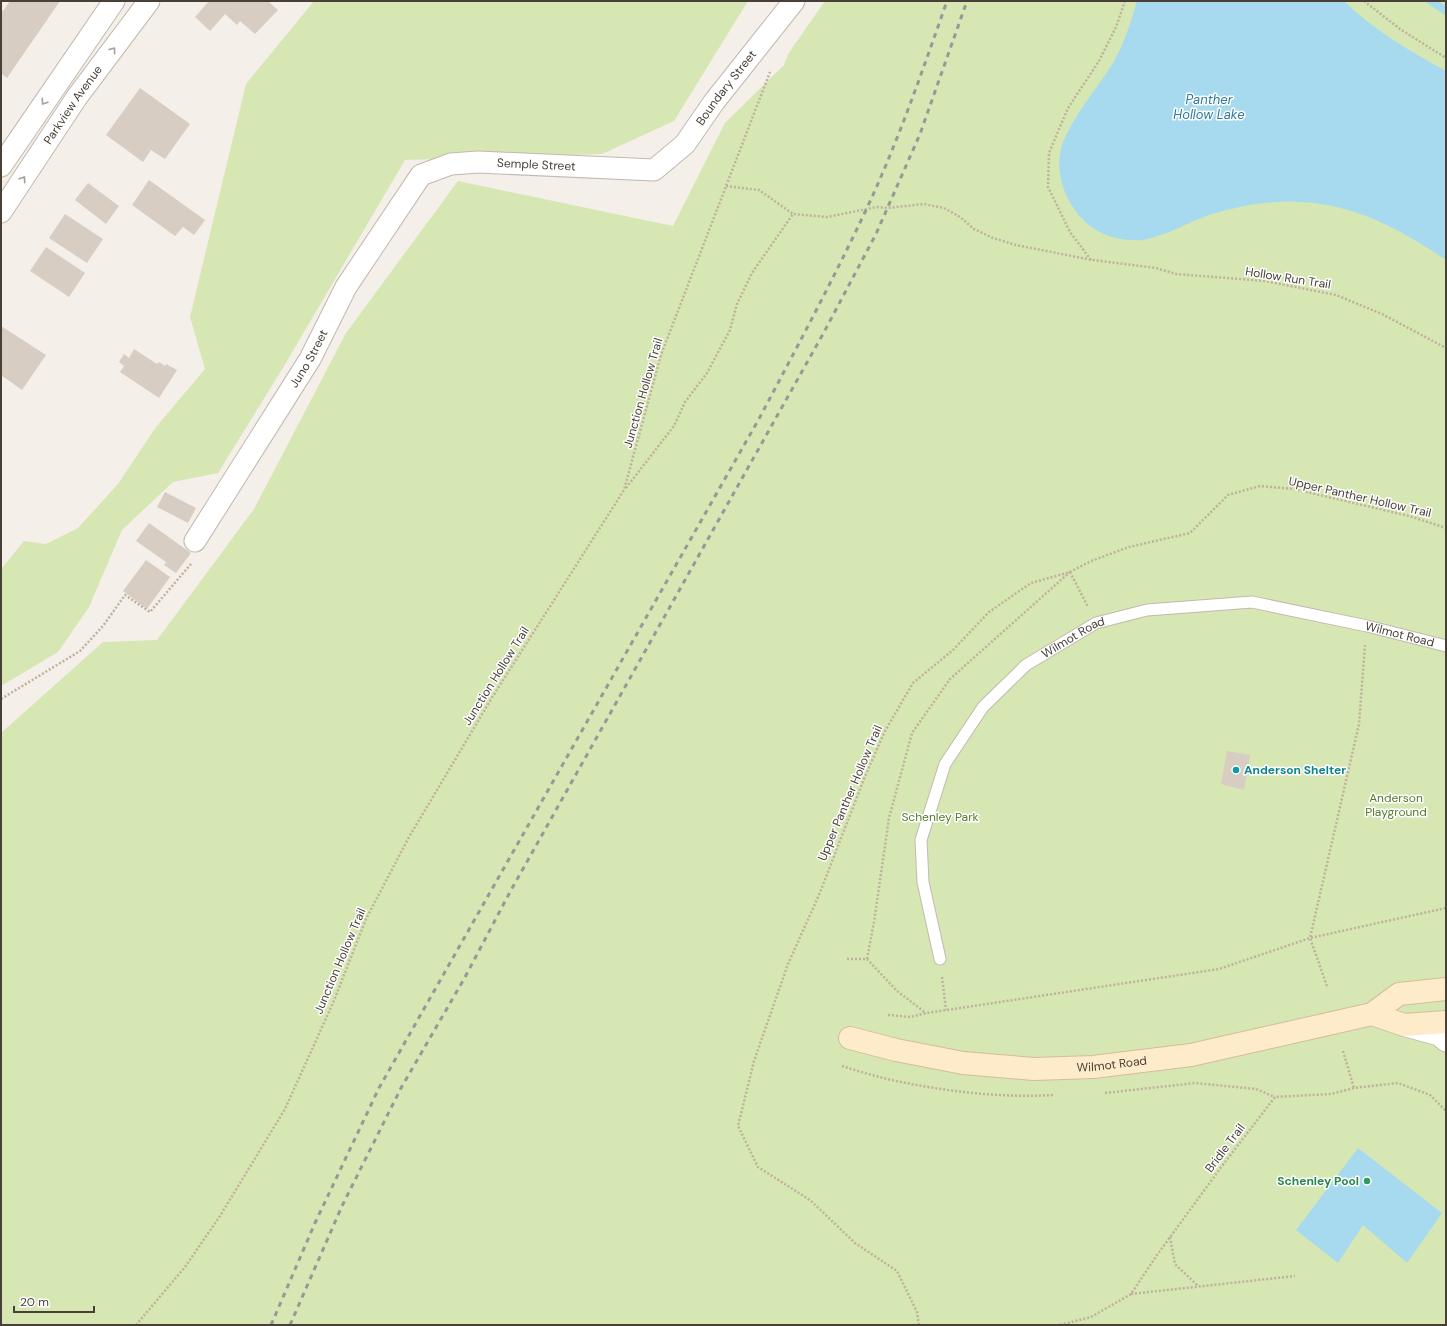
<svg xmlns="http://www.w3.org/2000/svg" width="1447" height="1326" viewBox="0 0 1447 1326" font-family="'DM Sans',sans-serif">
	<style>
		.green { fill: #d6e7b3 }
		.water { fill: #a7daef }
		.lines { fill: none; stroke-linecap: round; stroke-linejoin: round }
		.stream { stroke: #a7daef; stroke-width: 8 }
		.building { fill: #d8cdc2 }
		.lane-casing { stroke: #c2b9af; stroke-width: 13 }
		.street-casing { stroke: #c2b9af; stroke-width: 23 }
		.secondary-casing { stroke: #d3bd99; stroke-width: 24 }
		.path { stroke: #c1b09d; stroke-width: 2.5; stroke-dasharray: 2 2; stroke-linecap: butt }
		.lane { stroke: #fff; stroke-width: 11 }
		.street { stroke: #fff; stroke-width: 21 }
		.secondary { stroke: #fdebca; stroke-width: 22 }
		.rail { stroke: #989898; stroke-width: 3; stroke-dasharray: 5 5; stroke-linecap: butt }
		.oneway { stroke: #a49f9b }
		.culture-dot { fill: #0f9aa8; stroke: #fff; stroke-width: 1.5 }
		.leisure-dot { fill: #2e9e5b; stroke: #fff; stroke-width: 1.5 }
		.labels { text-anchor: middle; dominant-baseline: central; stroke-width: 3; stroke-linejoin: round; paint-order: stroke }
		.street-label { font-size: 12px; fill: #483f37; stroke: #fff }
		.culture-label { font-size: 12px; font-weight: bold; fill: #0d838f; stroke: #fff; text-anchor: start }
		.park-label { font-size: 12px; fill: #52792c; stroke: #fff }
		.leisure-label { font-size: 12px; font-weight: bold; fill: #27864d; stroke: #fff; text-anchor: end }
		.water-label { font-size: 13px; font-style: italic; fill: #2e799a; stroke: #fff }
	</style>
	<rect width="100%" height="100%" fill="#f4efe9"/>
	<path class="green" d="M314 1H748L674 121 602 154 405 160 284 366 218 473 173 482 122 530 89 607 58 652 1 686V569L24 541 46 544 78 528 118 484 156 427 205 369 190 317 246 84Z
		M825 1H1446V1325H1V733L103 642 157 640 254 509 346 333 458 181 673 226 725 123 784 65 788 54Z"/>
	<path class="water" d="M1137 1H1344C1373 30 1410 51 1446 71V260C1402 230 1354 204 1300 202 1270 200 1238 206 1209 215 1187 223 1167 235 1144 240 1140 241 1136 240 1131 240 1108 239 1088 229 1075 210 1063 193 1057 174 1060 153 1066 124 1097 89 1113 63 1124 44 1131 22 1137 1Z
		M1358 1148 1442 1213 1407 1263 1363 1225 1338 1263 1296 1230Z"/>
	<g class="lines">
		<path class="stream" d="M1431 1 1446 11"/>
	</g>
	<path class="building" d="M10 1H60L7 78 1 73V10L3 11Z
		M209 1H268L278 10 255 34 240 21 237 25 225 14 210 31 195 17Z
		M140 88 190 124 165 159 151 150 143 162 106 135Z
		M149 180 205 220 194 235 183 227 175 236 132 205Z
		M88 183 119 206 106 224 75 200Z
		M65 214 103 239 87 263 49 238Z
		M46 247 85 273 69 297 30 271Z
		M1 326 46 355 22 390 1 375Z
		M134 349 157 364 159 362 165 366 166 364 177 370 159 398 120 372 124 366 119 362 124 354 129 358Z
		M165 492 196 508 188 523 157 507Z
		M149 523 191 553 176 573 164 565 166 562 136 541Z
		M146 560 170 577 147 609 123 591Z
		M1227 751 1250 755 1244 790 1221 784Z"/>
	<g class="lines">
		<defs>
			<g id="lane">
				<path id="s1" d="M940 959 923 882 921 840 945 764 983 707 1026 665 1096 623 1147 610 1252 602 1367 626 1446 646"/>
			</g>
			<g id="street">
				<path d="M1 166 114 1"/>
				<path id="s2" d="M1 212 77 97 149 1"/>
				<path id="s3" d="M195 541 310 359 346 287 421 175 451 164 478 162 654 170 685 144 714 102 794 1"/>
				<path d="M1406 1026 1439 1035 1446 1041"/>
			</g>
			<g id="secondary">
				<path d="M1372 1014 1404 1025 1446 1022"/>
				<path id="s4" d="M850 1038 896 1050 963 1063 1034 1069 1093 1067 1191 1055 1372 1014 1399 994 1446 989"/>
			</g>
		</defs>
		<use href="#lane" class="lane-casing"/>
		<use href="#street" class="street-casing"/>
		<use href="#secondary" class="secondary-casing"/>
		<path class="path" d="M1364 1 1400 29 1446 58
			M726 186 759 190 793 214
			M1091 260 1070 232 1048 187 1049 153 1068 108 1099 61 1116 27 1125 1
			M626 488 674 426 685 402 707 373 730 330 737 304 752 273 793 214 827 217 877 207 887 208 924 204 944 208 960 217 974 229 993 238 1016 245 1092 260 1156 268 1176 274 1265 281 1336 295 1382 314 1446 348
			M1070 572 1088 607
			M1 699 80 651 103 626 125 595 150 612 191 564
			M847 959H867L897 991 926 1013
			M867 959 874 922 889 818 912 733 950 679 1070 572
			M942 977 946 1010
			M1327 986 1310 938 1359 724 1365 645
			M888 1015 910 1017 927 1013 1219 969 1310 938 1446 908
			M1343 1051 1354 1088
			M842 1066C861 1072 881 1078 901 1082 951 1092 1003 1098 1054 1095
			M1105 1093 1195 1083 1256 1089 1275 1097
			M1170 1237 1175 1264 1198 1286
			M1131 1294 1295 1276
			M136 1325 185 1267 220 1216 285 1109 333 1003 366 919 409 837 493 696 624 490 661 355 770 72
			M919 1325 917 1312 897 1271 855 1243 810 1200 758 1167 738 1126 754 1061 788 964 819 895 864 779 885 731 913 683 953 650 989 612 1031 583 1070 572 1091 561 1129 547 1190 533 1228 495 1260 486 1294 489 1409 516 1446 528
			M1060 1325 1091 1317 1131 1294 1157 1255 1222 1166 1275 1097 1331 1094 1354 1088 1398 1083 1430 1095 1446 1111"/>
		<use href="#lane" class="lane"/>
		<use href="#street" class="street"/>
		<use href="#secondary" class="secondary"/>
		<path class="rail" d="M271 1325 315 1223 379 1088 760 417C796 349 833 280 866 210 898 142 922 72 947 1
			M290 1325 342 1206 401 1088 464 979 510 892 823 334 876 234 920 134 967 1"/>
	</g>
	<defs><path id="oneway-chevron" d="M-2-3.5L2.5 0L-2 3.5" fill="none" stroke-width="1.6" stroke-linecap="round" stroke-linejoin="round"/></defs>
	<g class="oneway">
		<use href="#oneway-chevron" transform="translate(113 50) rotate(-53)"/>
		<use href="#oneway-chevron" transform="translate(44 102) rotate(124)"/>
		<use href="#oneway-chevron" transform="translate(23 179) rotate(-56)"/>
	</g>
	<circle class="culture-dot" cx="1236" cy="770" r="4"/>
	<circle class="leisure-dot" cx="1367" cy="1181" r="4"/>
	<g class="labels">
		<g class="street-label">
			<text stroke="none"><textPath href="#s3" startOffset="776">Boundary Street</textPath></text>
			<text stroke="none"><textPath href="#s2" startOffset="129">Parkview Avenue</textPath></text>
			<text stroke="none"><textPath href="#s3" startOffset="548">Semple Street</textPath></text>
			<text transform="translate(1288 278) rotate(9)">Hollow Run Trail</text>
			<text stroke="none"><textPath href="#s3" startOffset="215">Juno Street</textPath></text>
			<text transform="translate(643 393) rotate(-74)">Junction Hollow Trail</text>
			<text transform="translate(1360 497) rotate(13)">Upper Panther Hollow Trail</text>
			<text stroke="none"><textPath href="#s1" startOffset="720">Wilmot Road</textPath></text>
			<text stroke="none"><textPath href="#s1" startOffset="384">Wilmot Road</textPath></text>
			<text transform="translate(496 676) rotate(-58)">Junction Hollow Trail</text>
			<text transform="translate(850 793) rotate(-67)">Upper Panther Hollow Trail</text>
			<text transform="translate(340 961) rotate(-67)">Junction Hollow Trail</text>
			<text stroke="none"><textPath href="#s4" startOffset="265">Wilmot Road</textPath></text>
			<text transform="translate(1225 1148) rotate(-53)">Bridle Trail</text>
		</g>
		<g class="culture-label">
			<text x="1244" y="770">Anderson Shelter</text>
		</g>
		<g class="park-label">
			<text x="1396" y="798">Anderson<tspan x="1396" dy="14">Playground</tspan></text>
			<text x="940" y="817">Schenley Park</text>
		</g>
		<g class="leisure-label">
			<text x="1359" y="1181">Schenley Pool</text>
		</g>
		<g class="water-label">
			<text x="1209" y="99">Panther<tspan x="1209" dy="15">Hollow Lake</tspan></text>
		</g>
	</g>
	<rect width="1447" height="1326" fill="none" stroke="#483f37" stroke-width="4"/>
	<path d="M14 1306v6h80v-6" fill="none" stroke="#483f37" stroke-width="2"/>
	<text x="20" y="1306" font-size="12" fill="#483f37" stroke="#ffffff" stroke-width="3" paint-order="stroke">20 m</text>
</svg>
